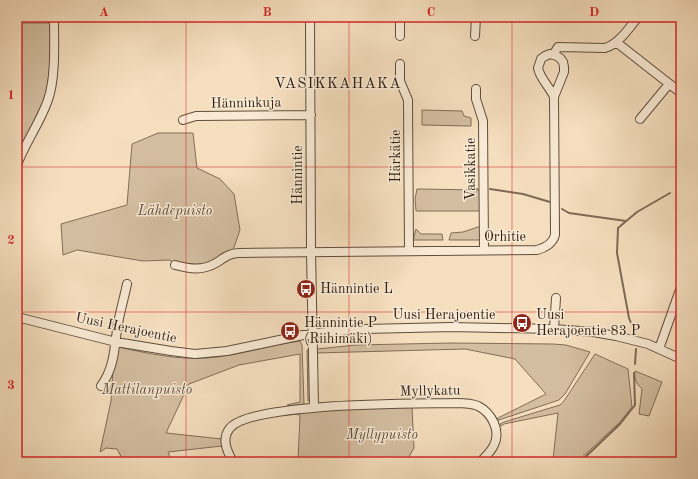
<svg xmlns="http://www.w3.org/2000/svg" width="698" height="479" viewBox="0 0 698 479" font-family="'Old Standard TT',serif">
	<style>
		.green { fill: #d4bea1; stroke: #806e58 }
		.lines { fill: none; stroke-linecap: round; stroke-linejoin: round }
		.stream { stroke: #7d6a56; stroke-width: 2 }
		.street-casing { stroke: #5f4e3c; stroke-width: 10 }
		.street { stroke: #f9ead5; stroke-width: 8 }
		.grid { fill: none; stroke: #d62828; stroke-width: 1; stroke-opacity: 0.55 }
		.labels { text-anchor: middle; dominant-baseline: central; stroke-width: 3; stroke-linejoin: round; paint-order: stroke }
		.street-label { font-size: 14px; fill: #2d1d10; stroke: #f9ead5 }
		.park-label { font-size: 14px; font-style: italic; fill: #5f4d3c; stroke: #f9ead5 }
		.poi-label { font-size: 14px; fill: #2d1d10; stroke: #f9ead5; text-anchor: start }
		.neighbourhood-label { font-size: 15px; letter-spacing: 1px; fill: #2d1d10; stroke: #f9ead5 }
		.neatline { fill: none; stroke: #d62828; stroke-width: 1.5 }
		.grid-label { font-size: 13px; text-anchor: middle; font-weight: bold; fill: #d62828 }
	</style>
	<rect width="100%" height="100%" fill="#f6dfbf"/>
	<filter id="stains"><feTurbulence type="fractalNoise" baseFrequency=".005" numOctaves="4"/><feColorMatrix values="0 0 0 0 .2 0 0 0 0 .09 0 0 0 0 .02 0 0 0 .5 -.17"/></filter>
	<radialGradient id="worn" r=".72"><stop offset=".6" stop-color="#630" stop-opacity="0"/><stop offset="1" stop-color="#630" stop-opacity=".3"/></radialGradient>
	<path class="green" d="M17 23H51C50 44 52 67 47 88 42 113 28 136 17 159V65L19 63 21 42H17Z
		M422 110 462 111 464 116 471 118V126L422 125Z
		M158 133H193L197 168 220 179 234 194 240 230 232 253 216 263 189 269 169 260 143 261 77 250 63 255 61 224 127 205 132 144Z
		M417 189 482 190V211H416L415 199Z
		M481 226 482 240H449L451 233 463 232Z
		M416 229 421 234H442L443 240H413Z
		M300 341 302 345 304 404 290 406 287 405 300 402V354L239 365 189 384 166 433 222 439V446L168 452 172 462H124L117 449 106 448 100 452 111 401 113 369 118 347C147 353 176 360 206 358 238 356 269 345 300 341Z
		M450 343 553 344 566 345 590 352 565 394 559 400 499 420 496 419 546 394 515 359 465 349 316 353 317 349 356 345Z
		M307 350H310L311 399 308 401Z
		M595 354 628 369 632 407 620 422 577 462H551L553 460 558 413 504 424 501 426 500 424 504 422 560 405 564 401Z
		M635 371 662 382 649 416 639 414 642 389C636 383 634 380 635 371Z
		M412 407 414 448 406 462H298L300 415 294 414V412L309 410Z"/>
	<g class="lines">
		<path class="stream" d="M476 189H477
			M490 189 523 194 550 202
			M562 209 569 213 626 221
			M635 333 629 318 617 253 618 228 637 212 670 193
			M635 364 636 349
			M580 462 620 424 635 405 634 373"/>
		<defs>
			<path id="street" d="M310 17 311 251 314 407
				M400 36V17
				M475 36 476 17
				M616 42 681 93
				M553 55 558 47 605 48C619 44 629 28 638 17
				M400 64V81L408 100 409 251
				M476 89V99L483 121 484 250
				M640 119 669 84
				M183 120 196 116 311 115
				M17 165C25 143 40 123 48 100 56 77 54 42 54 17
				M175 265C190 269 202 271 216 263 224 258 229 253 239 253L537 250C545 248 553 243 555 235L554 97 564 72V67L563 62 560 58 555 55 550 54 545 56 541 59 538 68C540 79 550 87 554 97
				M17 317 116 342 171 351 195 354 227 351 303 335 327 332 365 329 451 327 554 329 593 332 616 336 648 344 681 359
				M554 329 556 298
				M659 349 681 287
				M101 386C114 368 114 351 117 330 119 314 124 299 127 284
				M233 462C227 451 221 439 230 428 253 402 416 404 456 403 463 403 471 403 478 406 492 413 501 431 494 445 491 452 485 457 480 462"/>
		</defs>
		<use href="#street" class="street-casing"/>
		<use href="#street" class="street"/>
	</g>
	<path class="grid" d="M186 17V462M349 17V462M512 17V462M17 167H681M17 312H681"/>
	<defs>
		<symbol id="bus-disc" viewBox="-11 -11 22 22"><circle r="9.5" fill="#8f2418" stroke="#f9ead5"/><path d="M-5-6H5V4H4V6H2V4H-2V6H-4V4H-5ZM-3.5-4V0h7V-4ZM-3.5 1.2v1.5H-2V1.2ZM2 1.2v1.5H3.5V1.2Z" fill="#fff"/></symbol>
	</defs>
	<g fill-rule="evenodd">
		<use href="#bus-disc" x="295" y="278" width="22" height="22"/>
		<use href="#bus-disc" x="511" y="312" width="22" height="22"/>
		<use href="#bus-disc" x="279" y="320" width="22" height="22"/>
	</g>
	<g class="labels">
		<g class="street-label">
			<text transform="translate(246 103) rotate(-1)">Hänninkuja</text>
			<text transform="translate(396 156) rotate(-90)">Härkätie</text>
			<text transform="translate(471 169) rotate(-90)">Vasikkatie</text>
			<text transform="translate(298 175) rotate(-90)">Hännintie</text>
			<text x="505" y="237">Orhitie</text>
			<text x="444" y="315">Uusi Herajoentie</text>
			<text transform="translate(126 328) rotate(12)">Uusi Herajoentie</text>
			<text transform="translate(430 391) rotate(-1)">Myllykatu</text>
		</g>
		<g class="park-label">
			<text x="175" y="211">Lähdepuisto</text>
			<text x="147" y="390">Mattilanpuisto</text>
			<text x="382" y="435">Myllypuisto</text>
		</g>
		<g class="poi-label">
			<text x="320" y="289">Hännintie L</text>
			<text x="536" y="315">Uusi<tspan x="536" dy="16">Herajoentie 83 P</tspan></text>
			<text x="304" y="323">Hännintie P<tspan x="304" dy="16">(Riihimäki)</tspan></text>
		</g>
		<g class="neighbourhood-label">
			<text x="338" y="84">VASIKKAHAKA</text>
		</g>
	</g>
	<rect width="698" height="479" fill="none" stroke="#f6dfbf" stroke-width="44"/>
	<rect x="22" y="22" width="654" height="435" class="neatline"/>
	<g class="grid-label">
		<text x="104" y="16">A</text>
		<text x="267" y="16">B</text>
		<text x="431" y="16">C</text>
		<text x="594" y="16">D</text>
		<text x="11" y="99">1</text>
		<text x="11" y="244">2</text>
		<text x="11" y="389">3</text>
	</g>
	<rect width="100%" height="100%" filter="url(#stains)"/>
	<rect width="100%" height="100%" fill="url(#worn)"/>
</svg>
